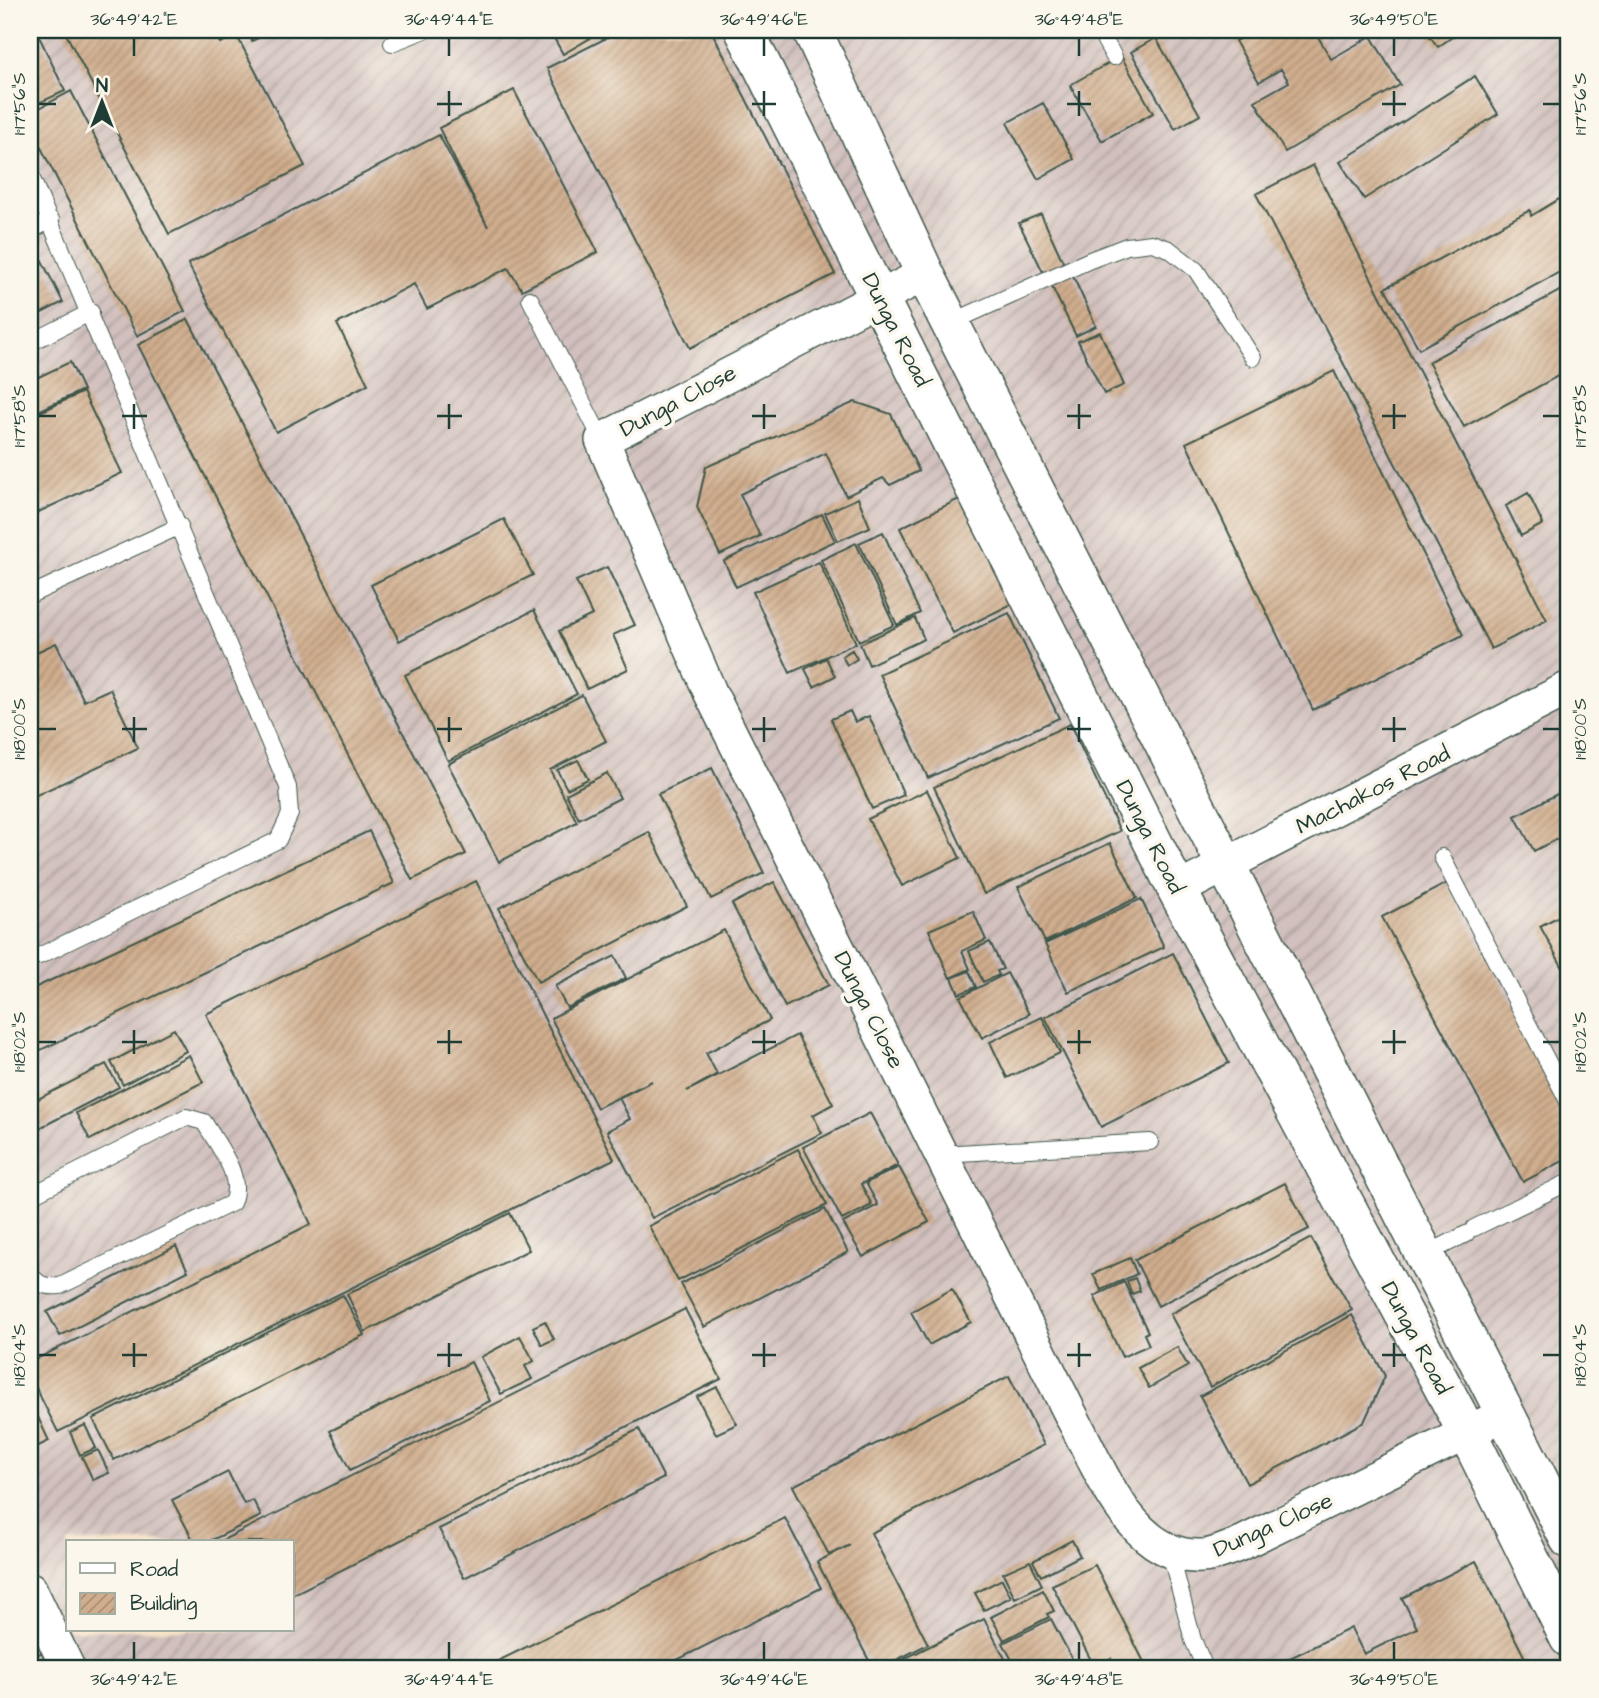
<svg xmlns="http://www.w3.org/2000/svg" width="1599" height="1698" viewBox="0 0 1599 1698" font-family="'Architects Daughter',sans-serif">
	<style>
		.industrial { fill: url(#industrial-furrows); fill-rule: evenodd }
		.building { fill: url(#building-hatch) }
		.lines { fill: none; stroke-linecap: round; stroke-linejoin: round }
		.service-casing { stroke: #3f564a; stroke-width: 18 }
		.minor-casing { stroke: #3f564a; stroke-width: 36 }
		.tertiary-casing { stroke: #3f564a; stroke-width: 41 }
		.service { stroke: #fff; stroke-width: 16 }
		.minor { stroke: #fff; stroke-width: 33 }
		.tertiary { stroke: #fff; stroke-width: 38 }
		.ticks { fill: none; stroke: #1f3d34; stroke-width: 2.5 }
		.labels { text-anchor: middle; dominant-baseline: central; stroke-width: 7; stroke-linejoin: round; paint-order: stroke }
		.street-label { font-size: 23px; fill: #1f3d34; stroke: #fbf7ec }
		.neatline { fill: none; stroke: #1f3d34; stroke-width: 2.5 }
		.ticks-label { font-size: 18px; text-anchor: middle; fill: #1f3d34 }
	</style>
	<defs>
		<pattern id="industrial-furrows" width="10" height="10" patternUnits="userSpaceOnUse" patternTransform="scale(1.75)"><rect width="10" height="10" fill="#d1c0bd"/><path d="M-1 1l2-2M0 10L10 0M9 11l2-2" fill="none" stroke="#a99d9a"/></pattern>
		<pattern id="building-hatch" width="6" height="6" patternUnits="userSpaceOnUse" patternTransform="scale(1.75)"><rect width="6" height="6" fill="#d0ad8d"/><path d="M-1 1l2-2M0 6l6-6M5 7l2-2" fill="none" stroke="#a88e74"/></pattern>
	</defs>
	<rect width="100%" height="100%" fill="#fbf7ec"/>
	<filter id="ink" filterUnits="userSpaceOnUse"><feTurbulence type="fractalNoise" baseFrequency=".0143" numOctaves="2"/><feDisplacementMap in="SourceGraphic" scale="14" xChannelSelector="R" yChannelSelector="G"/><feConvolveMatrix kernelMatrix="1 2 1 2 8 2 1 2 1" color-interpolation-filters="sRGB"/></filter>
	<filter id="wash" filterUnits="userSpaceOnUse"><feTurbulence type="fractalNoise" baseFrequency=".00686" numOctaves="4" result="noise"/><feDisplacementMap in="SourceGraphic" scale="28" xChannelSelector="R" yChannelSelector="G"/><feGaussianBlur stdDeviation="1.57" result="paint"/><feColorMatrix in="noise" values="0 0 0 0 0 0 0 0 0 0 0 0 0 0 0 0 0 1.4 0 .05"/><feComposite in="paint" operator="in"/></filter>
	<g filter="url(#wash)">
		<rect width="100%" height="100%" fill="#f5e2c8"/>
		<path class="industrial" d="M30 30H1569V1668H30ZM68 1542H292V1630H68Z"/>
		<g id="blocks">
			<path class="building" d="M30 30H36L65 91 30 107Z
				M64 30H213L220 43 237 36 305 166 169 234Z
				M247 30H275L252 41Z
				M552 30H604L563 54 550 31Z
				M622 30H711L835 274 690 348 547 68Z
				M1255 30H1314L1331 59 1371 36 1400 85 1285 152 1255 101 1289 82 1281 69 1259 82 1235 41Z
				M1425 30H1462L1438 47Z
				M1156 38 1200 115 1175 129 1131 52Z
				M1121 56 1153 113 1102 141 1070 85Z
				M1475 76 1498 114 1364 199 1340 162Z
				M514 90 598 252 522 290 508 268 427 309 414 284 337 324 368 384 276 432 188 264 439 135 488 227 439 128Z
				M71 91 185 311 137 336 30 126V113Z
				M1043 103 1074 159 1038 179 1007 123Z
				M1313 165 1547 620 1491 649 1256 194Z
				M1569 193V267L1419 349 1385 288 1530 210 1531 216Z
				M1041 214 1065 266 1045 276 1019 223Z
				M37 251 63 302 30 319V254Z
				M1072 274 1096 326 1076 336 1050 283Z
				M1565 288 1569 296V370L1464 427 1428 362Z
				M188 319 466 854 412 880 138 345Z
				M1100 332 1124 385 1104 394 1078 341Z
				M70 362 83 390 30 415V381Z
				M1334 371 1463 635 1313 710 1186 443Z
				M83 392 122 473 30 516V417Z
				M855 402 891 414 919 471 890 485 883 478 846 496 826 453 740 494 760 536 720 555 697 507 706 467Z
				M1569 483V504L1561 488Z
				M1528 493 1543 524 1521 536 1506 506Z
				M858 498 870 527 838 541 825 513Z
				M961 498 1014 603 953 633 900 528Z
				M822 514 835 541 736 587 724 561Z
				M504 519 533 575 399 641 371 585Z
				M883 532 920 613 897 625 859 543Z
				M856 543 894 625 859 641 821 560Z
				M819 562 856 643 790 673 753 592Z
				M607 567 635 625 613 635 628 669 587 689 559 631 592 615 576 581Z
				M534 610 577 694 448 761 405 675Z
				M1009 613 1059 718 928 778 879 674Z
				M915 618 924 639 869 665 860 644Z
				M56 643 84 701 110 689 138 748 30 798V655Z
				M852 650 857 659 847 665 842 656Z
				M826 658 835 676 814 687 805 669Z
				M582 695 606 741 550 770 577 822 499 862 448 764Z
				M850 711 855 722 869 716 904 795 872 809 831 719Z
				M1070 724 1120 831 984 894 934 787Z
				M578 760 588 779 567 789 557 770Z
				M712 768 764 873 711 899 658 794Z
				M607 773 620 798 579 819 566 794Z
				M1569 788V833L1534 851 1515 816Z
				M927 790 960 858 902 886 868 819Z
				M369 831 394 883 30 1055V990Z
				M649 832 687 906 538 982 499 908Z
				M1110 843 1137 898 1045 942 1018 887Z
				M476 881 614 1159 58 1432 30 1376V1362L311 1224 206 1014Z
				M774 882 829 985 785 1007 732 904Z
				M1447 883 1569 1113V1158L1523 1182 1382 917Z
				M1141 899 1164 947 1068 992 1045 944Z
				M973 911 986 940 962 951 970 969 950 978 929 930Z
				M1569 911V979L1540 926Z
				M724 930 770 1020 706 1053 717 1074 687 1091 797 1035 833 1104 813 1115 822 1133 652 1218 607 1131 630 1119 619 1098 652 1081 597 1108 551 1018Z
				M990 942 1003 969 997 971 999 975 983 982 969 951Z
				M1173 953 1229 1063 1101 1127 1045 1017Z
				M615 956 626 978 567 1008 555 986Z
				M969 971 976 987 959 994 952 978Z
				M1007 973 1029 1014 982 1038 960 997Z
				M1042 1017 1060 1053 1007 1078 990 1042Z
				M174 1029 186 1051 123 1085 111 1062Z
				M189 1055 203 1082 90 1140 76 1113Z
				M106 1064 119 1087 30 1133V1103Z
				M870 1113 898 1165 861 1184 872 1205 842 1220 803 1147Z
				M798 1149 827 1205 678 1281 649 1226Z
				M899 1167 929 1222 863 1257 843 1223 878 1205 866 1183Z
				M1285 1183 1309 1229 1158 1306 1135 1260Z
				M825 1209 848 1252 704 1327 681 1284Z
				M510 1213 529 1250 365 1332 347 1294Z
				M1311 1238 1352 1310 1210 1387 1170 1314Z
				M176 1246 188 1271 60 1336 47 1312Z
				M1130 1258 1137 1274 1101 1290 1093 1274Z
				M1135 1278 1140 1291 1132 1294 1127 1281Z
				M1124 1282 1148 1332 1144 1334 1149 1345 1122 1357 1094 1296Z
				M952 1289 971 1322 929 1345 911 1312Z
				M343 1295 364 1335 114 1460 93 1419Z
				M685 1309 721 1379 292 1595V1542H219Z
				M1352 1315 1385 1376 1364 1422 1247 1484 1200 1396Z
				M545 1321 554 1339 542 1345 533 1327Z
				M520 1336 534 1361 525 1366 532 1379 501 1394 481 1357Z
				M1177 1347 1188 1366 1149 1388 1138 1368Z
				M471 1362 490 1401 350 1470 330 1431Z
				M1009 1376 1044 1445 871 1533 928 1644 881 1668H873L817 1562 850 1545 829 1555 793 1486Z
				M717 1387 737 1424 716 1434 697 1397Z
				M30 1400 49 1441 30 1450Z
				M85 1425 96 1448 80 1455 70 1432Z
				M639 1429 664 1478 464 1578 439 1529Z
				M98 1450 109 1473 93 1480 82 1457Z
				M228 1472 244 1504 253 1500 261 1516 208 1542H194L172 1500Z
				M785 1518 821 1588 661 1668H484Z
				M1072 1540 1080 1556 1041 1576 1033 1561Z
				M1030 1561 1042 1585 1015 1598 1003 1573Z
				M1476 1561 1530 1668H1288L1284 1661 1351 1628 1364 1654 1417 1628 1402 1598Z
				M1095 1565 1147 1668H1116L1111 1658 1094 1666 1052 1585Z
				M1002 1579 1011 1597 984 1610 975 1593Z
				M1043 1590 1054 1611 1047 1614 1049 1617 1004 1640 991 1617Z
				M984 1619 1010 1668H886Z
				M1051 1619 1077 1668H1016L1003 1643Z
				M45 1651 53 1668H30V1658Z"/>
		</g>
	</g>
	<g filter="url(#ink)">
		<use href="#blocks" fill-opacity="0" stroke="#3f564a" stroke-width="2"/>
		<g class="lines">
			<defs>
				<path id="service" d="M1099 30 1114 57
					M392 43 425 30
					M30 174 288 787 290 814 278 840 39 956
					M30 231 51 220
					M530 299 602 440
					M950 323 1090 260 1127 246 1152 243 1169 249 1196 270 1253 358
					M30 343 91 312
					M30 595 180 526
					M1442 857 1569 1103
					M941 1154 1150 1142
					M30 1196 186 1117 204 1122C218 1146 244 1176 232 1203L60 1286C46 1287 38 1286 30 1273
					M1474 1228 1569 1182
					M1425 1255 1466 1234
					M1170 1552 1193 1640 1205 1668"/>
				<path id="minor" d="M925 274 602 440 710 692 1074 1421C1101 1471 1133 1560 1202 1556 1213 1556 1227 1549 1238 1545L1505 1414
					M1177 890 1569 688
					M30 1589 68 1668"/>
				<path id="tertiary" d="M744 30 1177 890 1467 1432 1569 1638
					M812 30 925 274 1569 1539"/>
			</defs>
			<use href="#service" class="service-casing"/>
			<use href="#minor" class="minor-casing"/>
			<use href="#tertiary" class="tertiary-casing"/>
			<use href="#service" class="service"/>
			<use href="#minor" class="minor"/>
			<use href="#tertiary" class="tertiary"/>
		</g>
	</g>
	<path class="ticks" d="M134 38V56M449 38V56M764 38V56M1079 38V56M1394 38V56M449 91V116M764 91V116M1079 91V116M1394 91V116M38 104H56M437 104H462M752 104H776M1067 104H1091M1382 104H1406M1543 104H1560M134 404V429M449 404V429M764 404V429M1079 404V429M1394 404V429M38 416H56M122 416H147M437 416H462M752 416H776M1067 416H1091M1382 416H1406M1543 416H1560M134 717V742M449 717V742M764 717V742M1079 717V742M1394 717V742M38 729H56M122 729H147M437 729H462M752 729H776M1067 729H1091M1382 729H1406M1543 729H1560M134 1030V1054M449 1030V1054M764 1030V1054M1079 1030V1054M1394 1030V1054M38 1042H56M122 1042H147M437 1042H462M752 1042H776M1067 1042H1091M1382 1042H1406M1543 1042H1560M134 1343V1367M449 1343V1367M764 1343V1367M1079 1343V1367M1394 1343V1367M38 1355H56M122 1355H147M437 1355H462M752 1355H776M1067 1355H1091M1382 1355H1406M1543 1355H1560M134 1642V1660M449 1642V1660M764 1642V1660M1079 1642V1660M1394 1642V1660"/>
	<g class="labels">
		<g class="street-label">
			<text transform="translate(896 330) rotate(63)">Dunga Road</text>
			<text transform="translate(678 401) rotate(-28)">Dunga Close</text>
			<text transform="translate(1373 790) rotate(-27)">Machakos Road</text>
			<text transform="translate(1150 837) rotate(63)">Dunga Road</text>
			<text transform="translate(869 1010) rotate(63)">Dunga Close</text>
			<text transform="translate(1416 1338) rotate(62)">Dunga Road</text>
			<text transform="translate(1273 1525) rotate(-24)">Dunga Close</text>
		</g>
	</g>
	<rect width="1599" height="1698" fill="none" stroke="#fbf7ec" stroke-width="77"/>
	<rect x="66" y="1540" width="228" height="91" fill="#fbf7ec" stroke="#a3ada2" stroke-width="2"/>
	<rect x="80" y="1563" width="35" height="10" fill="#ffffff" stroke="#a3ada2" stroke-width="2"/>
	<text x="130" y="1576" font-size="21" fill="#1f3d34">Road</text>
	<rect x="80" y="1593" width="35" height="21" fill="url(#building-hatch)" stroke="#a3ada2" stroke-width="2"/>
	<text x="130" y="1610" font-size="21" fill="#1f3d34">Building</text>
	<g transform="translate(102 102)" stroke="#fbf7ec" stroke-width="5" paint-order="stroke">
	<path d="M0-5L12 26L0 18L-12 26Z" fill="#1f3d34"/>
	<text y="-10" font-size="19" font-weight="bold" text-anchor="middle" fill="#1f3d34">N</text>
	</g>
	<rect x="38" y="38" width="1522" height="1622" class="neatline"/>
	<g class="ticks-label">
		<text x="134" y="25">36°49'42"E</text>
		<text x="449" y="25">36°49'44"E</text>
		<text x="764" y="25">36°49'46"E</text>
		<text x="1079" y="25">36°49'48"E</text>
		<text x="1394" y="25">36°49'50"E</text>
		<text transform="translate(19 104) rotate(-90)" y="6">1°17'56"S</text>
		<text transform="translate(1580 104) rotate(-90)" y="6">1°17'56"S</text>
		<text transform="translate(19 416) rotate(-90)" y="6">1°17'58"S</text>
		<text transform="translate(1580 416) rotate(-90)" y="6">1°17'58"S</text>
		<text transform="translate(19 729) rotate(-90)" y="6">1°18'00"S</text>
		<text transform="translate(1580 729) rotate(-90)" y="6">1°18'00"S</text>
		<text transform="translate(19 1042) rotate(-90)" y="6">1°18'02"S</text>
		<text transform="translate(1580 1042) rotate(-90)" y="6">1°18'02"S</text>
		<text transform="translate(19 1355) rotate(-90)" y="6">1°18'04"S</text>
		<text transform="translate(1580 1355) rotate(-90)" y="6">1°18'04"S</text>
		<text x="134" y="1685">36°49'42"E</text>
		<text x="449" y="1685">36°49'44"E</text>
		<text x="764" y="1685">36°49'46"E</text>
		<text x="1079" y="1685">36°49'48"E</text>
		<text x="1394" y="1685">36°49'50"E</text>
	</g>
</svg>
